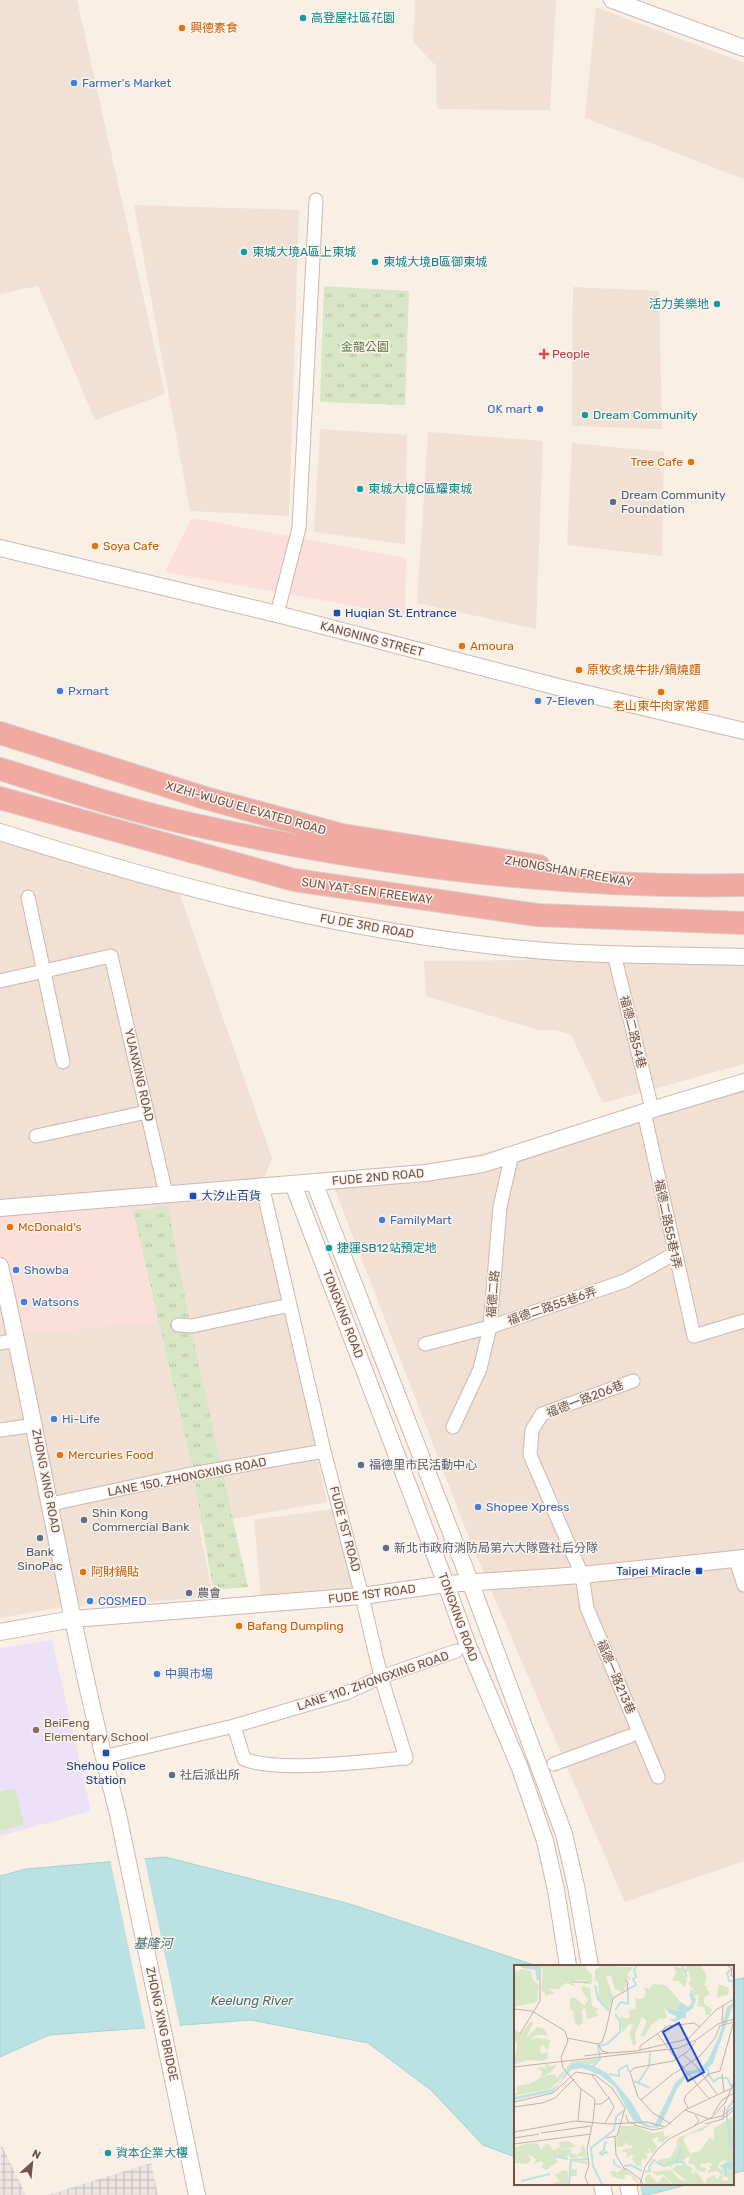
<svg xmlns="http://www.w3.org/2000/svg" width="744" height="2195" viewBox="0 0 744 2195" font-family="Rubik,'Noto Sans TC',sans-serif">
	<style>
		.residential { fill: #f1e0d4 }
		.commercial { fill: #fadfda }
		.industrial { fill: url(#industrial-grid) }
		.education { fill: #ece2f7 }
		.grass { fill: #d7e7c5 }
		.park { fill: url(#park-tufts) }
		.water { fill: #bbe2e2; stroke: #a2d3d3 }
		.pier { fill: #faefe5 }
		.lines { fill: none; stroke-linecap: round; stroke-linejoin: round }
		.minor-casing { stroke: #cdb8af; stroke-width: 15 }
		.tertiary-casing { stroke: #cdb8af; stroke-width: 18 }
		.motorway-casing { stroke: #d7cfcd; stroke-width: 24 }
		.minor { stroke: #fff; stroke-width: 13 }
		.tertiary { stroke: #fff; stroke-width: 16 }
		.motorway { stroke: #f0aaa1; stroke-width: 22 }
		.culture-dot { fill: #0f9aa8; stroke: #fdf4eb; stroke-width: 1.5 }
		.food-dot { fill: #e8710a; stroke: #fdf4eb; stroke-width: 1.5 }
		.shop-dot { fill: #3f7fe0; stroke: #fdf4eb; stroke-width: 1.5 }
		.health-dot { fill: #e0444e; stroke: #fdf4eb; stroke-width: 1.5 }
		.service-dot { fill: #5c6f8a; stroke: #fdf4eb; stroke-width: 1.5 }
		.transit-dot { fill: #1a4fb4; stroke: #fdf4eb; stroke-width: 1.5 }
		.education-dot { fill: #8d6e63; stroke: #fdf4eb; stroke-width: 1.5 }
		.labels { text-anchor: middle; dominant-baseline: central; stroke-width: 3; stroke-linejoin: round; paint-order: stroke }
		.culture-label { font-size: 12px; fill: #0d838f; stroke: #fdf4eb; text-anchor: start }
		.food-label { font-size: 12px; fill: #c56008; stroke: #fdf4eb; text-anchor: start }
		.shop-label { font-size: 12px; fill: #366cbe; stroke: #fdf4eb; text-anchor: start }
		.park-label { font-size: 12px; fill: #5b7645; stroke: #fdf4eb }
		.health-label { font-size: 12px; fill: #be3a42; stroke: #fdf4eb; text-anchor: start }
		.service-label { font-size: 12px; fill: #4e5e75; stroke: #fdf4eb; text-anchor: start }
		.transit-label { font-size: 12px; fill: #164399; stroke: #fdf4eb; text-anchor: start }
		.street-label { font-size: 12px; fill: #71544c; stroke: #fdf4eb }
		.education-label { font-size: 12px; fill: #785e54; stroke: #fdf4eb; text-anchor: start }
		.water-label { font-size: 13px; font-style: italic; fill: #417476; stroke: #fdf4eb }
		.inset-river { fill: none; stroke: #bbe2e2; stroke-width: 2 }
		.inset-road { fill: none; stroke: #c3b1a8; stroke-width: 1 }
		.view { fill: #1d4ed8; fill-opacity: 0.15; stroke: #1d4ed8; stroke-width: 2 }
		.inset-edge { fill: none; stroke: #71544c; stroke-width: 2 }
	</style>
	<defs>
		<pattern id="industrial-grid" width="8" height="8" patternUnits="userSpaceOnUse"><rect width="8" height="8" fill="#eae3df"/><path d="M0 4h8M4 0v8" fill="none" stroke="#c2bbb7"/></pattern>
		<pattern id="park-tufts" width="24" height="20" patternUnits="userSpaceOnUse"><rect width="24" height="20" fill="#d7e7c5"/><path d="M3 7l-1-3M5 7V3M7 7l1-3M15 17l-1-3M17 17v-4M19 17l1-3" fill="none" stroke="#b3bea2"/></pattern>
	</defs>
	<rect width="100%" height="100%" fill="#faefe5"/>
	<path class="residential" d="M0 0H77L165 394 95 420 38 286 0 294Z
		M415 0H556L550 110 437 109 436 66 413 42Z
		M596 7 744 63V179L585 118Z
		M134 205 299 210 289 516 190 511Z
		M573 287 659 291 662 429 572 426Z
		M320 429 407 435 405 544 314 532Z
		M428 432 543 441 536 629 417 603Z
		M572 443 664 452 662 556 567 545Z
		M0 842 179 892 272 1158 259 1190 327 1502 199 1525 213 1597 56 1608 0 1618Z
		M744 958V1064L603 1103 571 1035 556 1030H538L426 996 424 961Z
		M744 1088V1861L625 1902 471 1543 334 1187 637 1118Z
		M332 1509 353 1589 261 1598 254 1520Z"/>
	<path class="commercial" d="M192 518 406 558 405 615 165 572Z
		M146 1200 173 1321 19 1334 0 1252V1211Z"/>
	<path class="industrial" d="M1 2144 26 2195H0Z
		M151 2163 158 2195H48Z"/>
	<path class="education" d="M52 1640 91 1811 0 1836V1648Z"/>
	<path class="grass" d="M15 1788 24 1825 0 1831V1792Z"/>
	<path class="park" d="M324 286 409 291 405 405 320 402Z
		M168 1207 191 1329 248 1587 213 1590 192 1466 133 1210Z"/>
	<path class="water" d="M165 1857 350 1904 537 1966H515V2157L483 2145 431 2090 368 2043 251 2020 49 2035 0 2057V1876L26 1869Z
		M744 1978V2171L733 2173V1980Z
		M582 2184H690L647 2195H609Z"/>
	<path class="pier" d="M144 1856 180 2027 146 2030 110 1859Z
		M580 2184H640L642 2195H604Z"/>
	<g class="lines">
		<defs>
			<path id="minor" d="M277 614 299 528 316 200
				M28 897 63 1062
				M614 954 652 1109
				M0 981 111 956 166 1194
				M644 1112 694 1336 744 1321
				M36 1136 147 1112
				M178 1325 192 1326 290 1305
				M0 1343 17 1340
				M425 1344 490 1327 625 1281 674 1254
				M633 1381 542 1414 532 1430 530 1455 582 1575 587 1608 658 1777
				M453 1427 480 1369 490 1327 500 1207 512 1154
				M0 1430 35 1425
				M51 1504 186 1475 324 1451
				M736 1560 744 1585
				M234 1726 244 1759C277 1773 368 1761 406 1758L381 1677 362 1596 324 1451 262 1185
				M103 1757 234 1726 346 1693 381 1677 456 1651
				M554 1764 630 1736"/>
			<path id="tertiary" d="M612 0 744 48
				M0 548 277 614 558 687 744 731
				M0 832C167 885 337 930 512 948 589 956 667 955 744 957
				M314 1182 471 1584 564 1834 576 1886 590 1966
				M293 1184 446 1584 467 1643 520 1768 545 1841 556 1890 568 1966
				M0 1208 425 1173 483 1164 644 1112 744 1082
				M0 1266C41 1448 71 1633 118 1814L197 2195
				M0 1632 73 1619 362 1596 446 1584 582 1575 744 1558
				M602 2184 604 2195
				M628 2184 630 2195"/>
			<path id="motorway" d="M0 733 205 798 342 835 539 866
				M0 769C62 788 123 809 186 823 369 864 556 889 744 885
				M0 798 294 880 537 915 744 923"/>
		</defs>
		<use href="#minor" class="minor-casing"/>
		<use href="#tertiary" class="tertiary-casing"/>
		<use href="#motorway" class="motorway-casing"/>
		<use href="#minor" class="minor"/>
		<use href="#tertiary" class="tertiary"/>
		<use href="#motorway" class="motorway"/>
	</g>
	<g class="culture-dot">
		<circle cx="303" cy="18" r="4"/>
		<circle cx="244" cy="252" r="4"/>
		<circle cx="375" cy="262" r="4"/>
		<circle cx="717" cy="304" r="4"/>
		<circle cx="585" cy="415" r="4"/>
		<circle cx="360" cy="489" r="4"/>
		<circle cx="329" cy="1248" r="4"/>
		<circle cx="108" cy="2153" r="4"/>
	</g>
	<g class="food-dot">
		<circle cx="182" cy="28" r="4"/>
		<circle cx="691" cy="462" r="4"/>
		<circle cx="95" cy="546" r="4"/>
		<circle cx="462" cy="646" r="4"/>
		<circle cx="579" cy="670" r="4"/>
		<circle cx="661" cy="692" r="4"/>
		<circle cx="10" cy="1227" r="4"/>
		<circle cx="60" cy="1455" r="4"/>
		<circle cx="83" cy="1572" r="4"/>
		<circle cx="239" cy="1626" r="4"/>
	</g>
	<g class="shop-dot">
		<circle cx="74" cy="83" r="4"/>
		<circle cx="540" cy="409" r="4"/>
		<circle cx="60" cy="691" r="4"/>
		<circle cx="538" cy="701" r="4"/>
		<circle cx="382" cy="1220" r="4"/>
		<circle cx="16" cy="1270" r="4"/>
		<circle cx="24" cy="1302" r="4"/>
		<circle cx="54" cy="1419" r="4"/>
		<circle cx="478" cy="1507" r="4"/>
		<circle cx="90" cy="1601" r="4"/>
		<circle cx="157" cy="1674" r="4"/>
	</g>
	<path class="health-dot" d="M542 348h4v4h4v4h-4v4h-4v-4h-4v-4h4z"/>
	<g class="service-dot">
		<circle cx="613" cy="502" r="4"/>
		<circle cx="361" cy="1465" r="4"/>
		<circle cx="84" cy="1520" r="4"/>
		<circle cx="40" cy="1538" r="4"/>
		<circle cx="386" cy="1548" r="4"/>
		<circle cx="189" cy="1593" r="4"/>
		<circle cx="172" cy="1775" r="4"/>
	</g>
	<g class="transit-dot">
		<rect x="333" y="609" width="8" height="8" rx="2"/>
		<rect x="189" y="1192" width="8" height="8" rx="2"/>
		<rect x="695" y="1567" width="8" height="8" rx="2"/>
		<rect x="102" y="1749" width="8" height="8" rx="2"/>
	</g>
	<circle class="education-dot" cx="36" cy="1730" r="4"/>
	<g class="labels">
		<g class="culture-label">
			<text x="311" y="18">高登屋社區花園</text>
			<text x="252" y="252">東城大境A區上東城</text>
			<text x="383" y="262">東城大境B區御東城</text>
			<text x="709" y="304" text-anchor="end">活力美樂地</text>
			<text x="593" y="415">Dream Community</text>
			<text x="368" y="489">東城大境C區耀東城</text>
			<text x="337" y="1248">捷運SB12站預定地</text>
			<text x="116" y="2153">資本企業大樓</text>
		</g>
		<g class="food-label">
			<text x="190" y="28">興德素食</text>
			<text x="683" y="462" text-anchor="end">Tree Cafe</text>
			<text x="103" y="546">Soya Cafe</text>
			<text x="470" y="646">Amoura</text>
			<text x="587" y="670">原牧炙燒牛排/鍋燒麵</text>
			<text x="661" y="706" text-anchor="middle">老山東牛肉家常麵</text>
			<text x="18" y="1227">McDonald's</text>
			<text x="68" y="1455">Mercuries Food</text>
			<text x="91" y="1572">阿財鍋貼</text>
			<text x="247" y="1626">Bafang Dumpling</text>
		</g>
		<g class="shop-label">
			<text x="82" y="83">Farmer's Market</text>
			<text x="532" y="409" text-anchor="end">OK mart</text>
			<text x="68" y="691">Pxmart</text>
			<text x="546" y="701">7-Eleven</text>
			<text x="390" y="1220">FamilyMart</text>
			<text x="24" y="1270">Showba</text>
			<text x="32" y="1302">Watsons</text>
			<text x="62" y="1419">Hi-Life</text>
			<text x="486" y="1507">Shopee Xpress</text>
			<text x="98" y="1601">COSMED</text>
			<text x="165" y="1674">中興市場</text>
		</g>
		<g class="park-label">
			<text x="365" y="347">金龍公園</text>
		</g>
		<g class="health-label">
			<text x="552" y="354">People</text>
		</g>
		<g class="service-label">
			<text x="621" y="495">Dream Community<tspan x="621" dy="14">Foundation</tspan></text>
			<text x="369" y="1465">福德里市民活動中心</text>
			<text x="92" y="1513">Shin Kong<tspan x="92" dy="14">Commercial Bank</tspan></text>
			<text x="394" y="1548">新北市政府消防局第六大隊暨社后分隊</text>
			<text x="40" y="1552" text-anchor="middle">Bank<tspan x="40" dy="14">SinoPac</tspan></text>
			<text x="197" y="1593">農會</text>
			<text x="180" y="1775">社后派出所</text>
		</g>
		<g class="transit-label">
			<text x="345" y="613">Huqian St. Entrance</text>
			<text x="201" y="1196">大汐止百貨</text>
			<text x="691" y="1571" text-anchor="end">Taipei Miracle</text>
			<text x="106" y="1766" text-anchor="middle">Shehou Police<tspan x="106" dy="14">Station</tspan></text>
		</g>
		<g class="street-label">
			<text transform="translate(372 639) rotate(15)">KANGNING STREET</text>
			<text transform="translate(246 808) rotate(16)">XIZHI-WUGU ELEVATED ROAD</text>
			<text transform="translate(569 871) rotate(10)">ZHONGSHAN FREEWAY</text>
			<text transform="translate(367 891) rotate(8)">SUN YAT-SEN FREEWAY</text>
			<text transform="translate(367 926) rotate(10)">FU DE 3RD ROAD</text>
			<text transform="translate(633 1032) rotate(76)">福德二路54巷</text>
			<text transform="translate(139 1075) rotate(77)">YUANXING ROAD</text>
			<text transform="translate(378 1177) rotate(-5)">FUDE 2ND ROAD</text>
			<text transform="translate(668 1224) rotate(78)">福德二路55巷1弄</text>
			<text transform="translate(493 1294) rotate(-85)">福德二路</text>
			<text transform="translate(552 1306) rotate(-19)">福德二路55巷6弄</text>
			<text transform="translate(343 1314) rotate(69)">TONGXING ROAD</text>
			<text transform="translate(585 1399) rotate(-21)">福德一路206巷</text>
			<text transform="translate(187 1477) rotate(-11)">LANE 150, ZHONGXING ROAD</text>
			<text transform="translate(46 1481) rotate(79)">ZHONG XING ROAD</text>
			<text transform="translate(345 1529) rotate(75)">FUDE 1ST ROAD</text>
			<text transform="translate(372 1594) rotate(-7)">FUDE 1ST ROAD</text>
			<text transform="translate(458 1617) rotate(70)">TONGXING ROAD</text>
			<text transform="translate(616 1677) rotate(67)">福德一路213巷</text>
			<text transform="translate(373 1681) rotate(-19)">LANE 110, ZHONGXING ROAD</text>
			<text transform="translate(162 2024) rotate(78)">ZHONG XING BRIDGE</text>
		</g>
		<g class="education-label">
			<text x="44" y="1723">BeiFeng<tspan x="44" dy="14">Elementary School</tspan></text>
		</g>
		<g class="water-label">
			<text x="153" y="1943">基隆河</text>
			<text x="252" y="2000">Keelung River</text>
		</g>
	</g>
	<g transform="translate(514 1965)">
		<rect width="220" height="220" fill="#faefe5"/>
		<path d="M27 1H70L78 10V19H69L74 15H60L62 16 57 17 63 22 52 18 45 24H35L41 28 31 31V28L27 25 29 7ZM87 1 120 2 113 9 117 14 111 15 113 19 109 27 101 24 97 11H92L99 32 95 45 85 34 84 17 81 15V5ZM159 1 169 3V8L173 15 170 23 165 16H158L162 8ZM173 1H187L191 7 193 13 190 20 196 22H192L196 29 190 32V39L198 44 196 50H192L190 42 183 41 185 29 181 31 176 26V24L182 27 177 22 175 18 178 13H176L175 6 170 8ZM0 4 3 7 8 4 17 6 19 15 25 20 23 37 0 42ZM139 19 152 20 165 35 164 45 150 41 153 53 145 54 137 60 130 72 127 70 133 56 128 52 121 69 122 79 119 81 115 69 119 60 115 59 108 68 106 51 113 54 116 51 114 46 122 43 121 33 129 34 132 28 130 22 135 24ZM69 21 76 23 78 41 85 44 82 47 84 51 73 54 71 39 74 35 67 24ZM60 32 72 42 68 45 69 57 65 61 61 58 59 46 56 43V34ZM17 56 19 58 12 73 23 62 29 63 34 70H22L17 75 23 73 36 75 34 85 28 79 26 83 27 88H34V93L29 96 13 95 0 100 3 79 0 76V64L7 69ZM35 99V102L43 99 37 107 25 113 28 109 27 105 22 104 28 102 33 104 30 100ZM220 151V219H191L193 213 202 210 201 213 205 214V211L208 210 209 216 214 215 215 213 211 212 213 204 218 208 219 198 210 195 204 199V203L209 204V211L203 206 193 208 197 203 194 201H198L196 197 190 199 188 197 186 202 193 203 191 207 184 206 180 200 174 198 178 188 186 186 196 172 200 176V163ZM200 157 189 165 172 170 169 175 177 190 168 196 172 199 164 198 161 200V198L157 202 144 198V195L156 193 162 183 164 173ZM107 161H121L139 168 150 166V172L158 169 149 177H143L145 172 138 174 143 182 142 185 138 189 136 184H133L136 186 134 189 130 186 134 193 129 195 128 192 127 201H122L118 193 121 191 116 190 112 194 113 187H108L109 184 118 183V180L114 181 112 177 110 181 103 182 102 175ZM24 178 28 186 29 181 34 178 40 186 45 182 47 185 61 183 57 184V188L63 190 68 186 66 183 70 180 73 194 67 191 64 193V190L63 193H56L55 189 51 194 40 190 44 197 32 205 27 202 30 199 27 196 20 199 22 194 17 191 14 190 17 195 14 199 0 198V183L10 179ZM163 200H173L179 203 177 208H180L181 205 183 207 191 219H158L149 209 144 211 138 207 157 205 165 214 170 216 172 215 158 205ZM109 203 122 213 124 217V219L116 210H111V214H106L99 212 95 206 104 207ZM49 205 54 207V219H40L41 217H46L41 210ZM135 209 144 218 149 211 157 219H131V212Z" fill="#d7e7c5"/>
		<path d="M132 32 139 38H131L137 43 139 51 143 53 140 56 128 52 130 45 127 41ZM54 176 62 181 47 185 45 177Z" fill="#d7e7c5"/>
		<path d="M205 19 215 23 214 30 203 32ZM86 93 82 98 75 100 64 97 56 100 46 115 36 124 0 131 3 127V121L15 119 30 111 40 109 43 113 58 96ZM58 195 73 196 74 200 58 196 57 205 63 204V211H56L55 201Z" fill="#d7e7c5"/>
		<path d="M7 1H25V15L23 16 21 5 8 3ZM177 27 182 34 179 43 172 48V54L169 53 160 57 155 54H162V51L155 48 150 41 164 46 165 36 174 42 178 37 175 29ZM220 37 199 98 188 109 180 108 173 111 163 124 147 160 143 163 132 162 119 155 101 122 86 110 68 103 57 105 39 127 0 135V132L38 124 45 119 56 100 64 97 80 101 93 108 116 135 129 157 137 161 141 159 161 118 174 106 186 104 194 95 205 71 213 42ZM215 196 219 198 218 207 213 203V210L210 212 209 203 205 201Z" fill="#bbe2e2"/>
		<path class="inset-river" d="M168 1 173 12M220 1 213 8 215 16H220M81 20 84 34 95 46M101 45 107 37 114 39V24L122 20 119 14 122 12 120 5 123 1M78 102 86 94 84 81 93 79 106 67V56L101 49M192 103 195 106 193 112 195 110 200 117 204 113H213L220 126M95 109 105 111V105L113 100 115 107M120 116 136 123M124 118 135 101 136 88M213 154 217 183M213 154V145L220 134M93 177 91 178 90 185 86 188 88 190 92 187 94 188M40 191 54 194M100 194V199L107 203M142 197 150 201 157 197H169L171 200M162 197 167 183M110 201 117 200 128 206M131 207 136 206 135 202 140 195 142 196M7 216 36 209M55 219 57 195 75 194M88 219 79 201 77 183 100 165 102 152 110 145"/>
		<path class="inset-road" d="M214 1 218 4 217 11H220M58 17H74M0 44 18 46 51 66 54 76 47 92 49 103 66 123 81 134 79 156 73 184 75 200 71 212 74 219M208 57 209 40M205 61 220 57M143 68 154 83M6 69 26 36V1M53 73 84 79M84 79 88 86 95 88 122 86 174 74 202 45 220 34M84 79 88 77 92 65 99 33 113 25 114 17 111 15M126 85V81L154 61 180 58 186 62M155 85 195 134M169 89 182 101 203 129M70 91 94 88M0 102 165 83 182 75 204 59 220 54M206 106 219 59M161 108 186 91 201 73 206 61M208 109 210 127M78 110 93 131M127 135 160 108M0 137 39 128 62 107 81 110 98 123 111 143 103 171 92 173M81 139H87L95 133M0 142 28 138 41 133 60 114M174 143 170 135 172 130 195 109 206 106M171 145 195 154 208 151 220 142M199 149 208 135 220 128M112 150 114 157 121 159M207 155 220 145M64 156 67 124M91 158 100 142 94 131M157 159 139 148 124 132 116 107 120 103 159 96 173 87 182 76M191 159 209 154 211 141M120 160 139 165 149 163M180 161 185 156 181 150M0 167 61 156 95 159 133 157 151 162 171 145 218 123M27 168 77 161M101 172 102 190 111 205M0 173 25 169M0 179 77 169M111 203 126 214 129 219M126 219 131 202 143 185 155 174 198 152 211 138 220 117"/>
		<path class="view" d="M165 58 190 107 174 116 149 67Z"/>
		<rect width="220" height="220" class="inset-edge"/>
	</g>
	<g transform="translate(32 2163) rotate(27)" stroke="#fdf4eb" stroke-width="3" paint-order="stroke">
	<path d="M0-3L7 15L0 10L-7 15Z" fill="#71544c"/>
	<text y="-6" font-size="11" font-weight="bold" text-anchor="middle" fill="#71544c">N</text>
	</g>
</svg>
